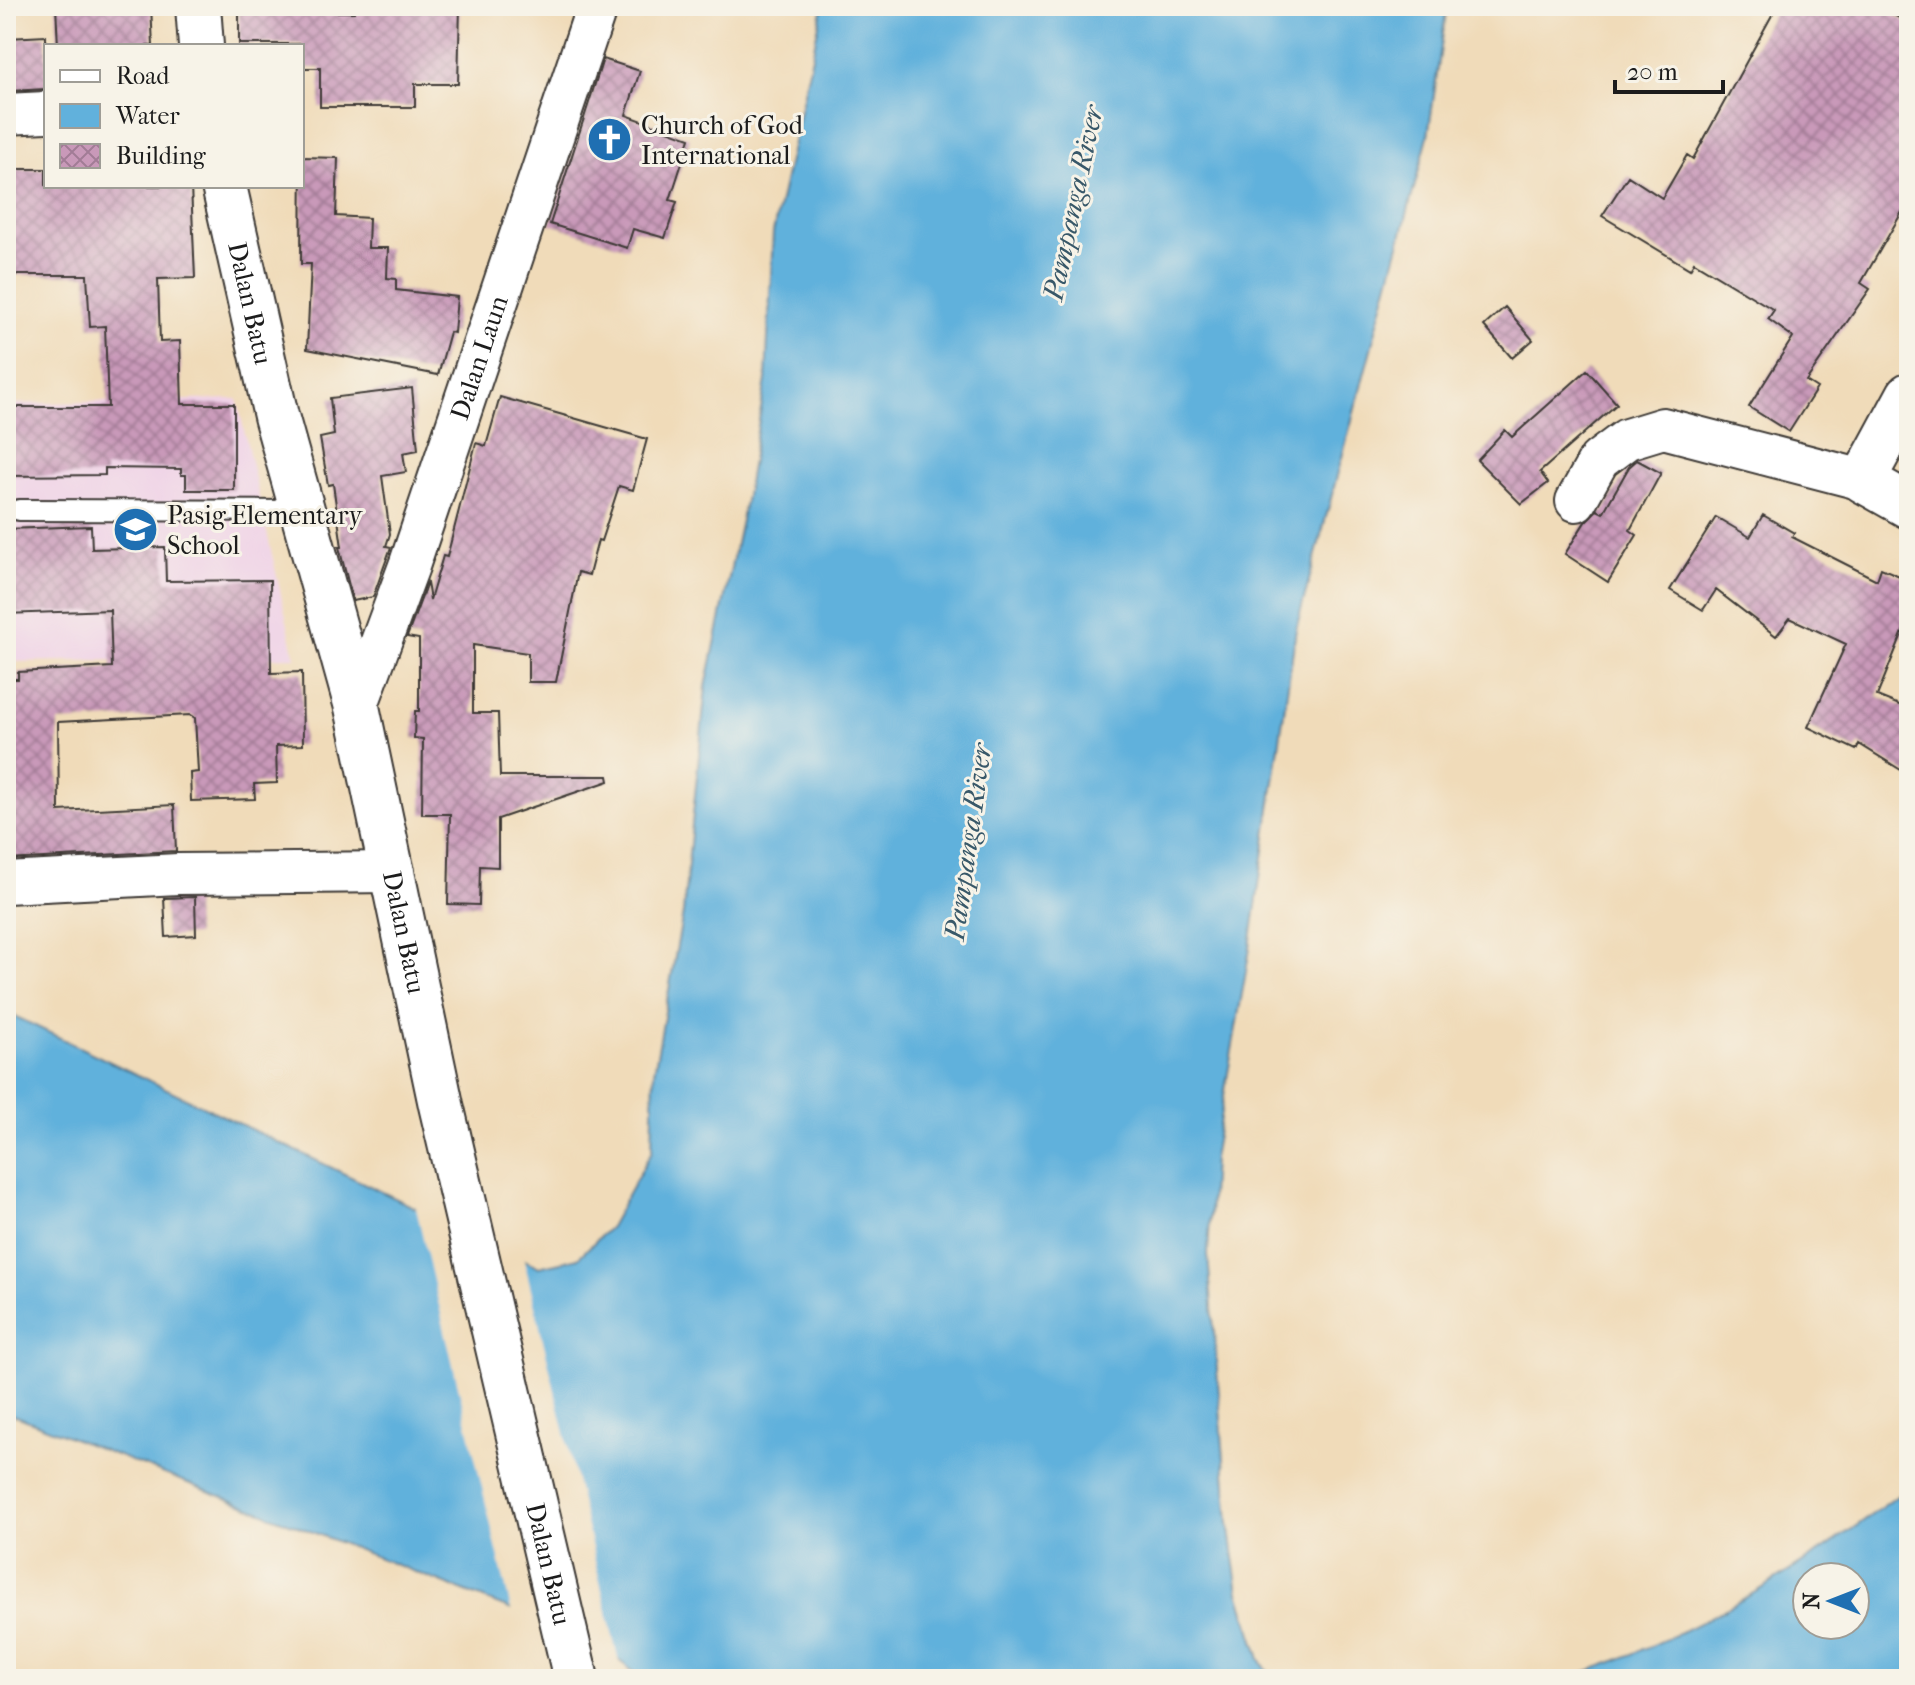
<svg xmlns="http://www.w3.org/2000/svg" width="1915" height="1685" viewBox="0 0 1915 1685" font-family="'IM FELL French Canon',serif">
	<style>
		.built { fill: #efd0e7 }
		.water { fill: #61b1dc; stroke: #3e667c; stroke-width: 2; fill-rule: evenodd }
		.pier { fill: #f0dbb9 }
		.building { fill: url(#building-cross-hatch) }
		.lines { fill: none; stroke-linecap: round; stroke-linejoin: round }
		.service-casing { stroke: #3c3934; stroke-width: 24 }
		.minor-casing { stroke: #3c3934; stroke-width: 44 }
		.tertiary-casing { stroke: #3c3934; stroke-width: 48 }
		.primary-casing { stroke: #3c3934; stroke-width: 48 }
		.service { stroke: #fff; stroke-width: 20 }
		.minor { stroke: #fff; stroke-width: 40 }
		.tertiary { stroke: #fff; stroke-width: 44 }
		.primary { stroke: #fff; stroke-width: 44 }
		.labels { text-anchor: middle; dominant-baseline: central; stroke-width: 6; stroke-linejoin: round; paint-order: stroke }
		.poi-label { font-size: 26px; fill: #1c1c1c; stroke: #f7f3e8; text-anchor: start }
		.street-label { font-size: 26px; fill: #1c1c1c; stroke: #f7f3e8 }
		.water-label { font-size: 28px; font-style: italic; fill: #385869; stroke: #f7f3e8 }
	</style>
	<defs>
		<pattern id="building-cross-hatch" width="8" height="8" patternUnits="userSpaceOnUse" patternTransform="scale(2)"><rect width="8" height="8" fill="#c999b9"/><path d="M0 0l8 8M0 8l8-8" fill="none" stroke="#a27c96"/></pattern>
	</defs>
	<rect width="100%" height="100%" fill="#f7f3e8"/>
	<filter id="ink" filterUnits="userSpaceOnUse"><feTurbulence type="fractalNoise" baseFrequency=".0125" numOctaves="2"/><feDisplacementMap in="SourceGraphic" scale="16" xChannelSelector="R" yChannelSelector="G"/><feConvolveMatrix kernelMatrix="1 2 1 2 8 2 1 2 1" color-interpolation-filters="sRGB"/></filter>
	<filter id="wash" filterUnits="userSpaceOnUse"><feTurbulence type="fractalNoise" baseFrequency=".006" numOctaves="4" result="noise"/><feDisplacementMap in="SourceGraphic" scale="32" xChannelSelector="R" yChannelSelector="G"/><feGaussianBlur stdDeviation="1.8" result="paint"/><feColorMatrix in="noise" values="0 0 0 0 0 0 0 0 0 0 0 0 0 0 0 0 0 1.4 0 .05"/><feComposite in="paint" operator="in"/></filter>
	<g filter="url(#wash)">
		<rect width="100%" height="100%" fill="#f0dbb9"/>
		<path class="built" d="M237 399 295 657 6 662V404Z"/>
		<path class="water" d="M823 6H1447L1428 136 1296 629 1249 954 1213 1158 1208 1255 1229 1523 1239 1592 1260 1659 1272 1679H643L596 1643 6 1412V1012L539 1267 578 1258 610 1227 652 1151 654 1072 683 913 706 687 745 501 766 380 773 233Z
			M1909 1487V1679H1564C1691 1639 1803 1568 1909 1487ZM1807 1577H1855V1625H1807Z"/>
		<path class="pier" d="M415 1204 523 1255 620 1667 594 1646 512 1614Z"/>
		<g id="blocks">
			<path class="building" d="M56 6H151L153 46H58Z
				M354 6H460L458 84H415V107H320V68H302V44H239V12H354Z
				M1777 6H1877L1909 23V200L1861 283 1870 289 1806 381 1817 388 1789 432 1749 407 1793 337 1768 319 1774 310 1694 262 1690 269 1602 216 1628 176 1662 198 1687 155 1693 159Z
				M46 36V89L10 91 8 38Z
				M603 59 640 71 626 115 690 138 670 200 677 202 665 238 633 229 627 248 550 224Z
				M302 157 338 158 336 216 369 218 368 248H388L387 278 396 279V290L457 297 454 333 450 332 438 375 307 349 311 264H301Z
				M8 169H46V186H191L195 278 158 279 160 342 180 341 182 404H234V490H186V475H181V469L105 468V475L6 476V407H108L105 326 90 327 87 275H6Z
				M1505 307 1533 340 1512 358 1484 326Z
				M1587 370 1617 404 1540 472 1548 483 1521 504 1477 460 1505 430 1512 437Z
				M412 388 418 450 403 453 406 472 382 476 390 534 386 546 391 547 373 597 353 601 339 547H342L333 484 328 485 320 438 334 435 330 398Z
				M500 397 647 439 633 490 619 486 601 541 598 540 589 575 578 572 556 682H528V653L473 645V713H498L500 776H608L609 781 498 819V867L480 866 479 905 448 904 450 814H422L423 739 414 738 415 711H419V639L407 637 427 583 430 600 443 556 447 557 476 443 486 446Z
				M1637 460 1661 473 1630 530 1637 535 1608 582 1565 554 1585 522 1597 510 1603 513 1629 467Z
				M1763 515 1794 533 1792 537 1877 580 1881 568 1909 580V617L1877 696 1909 709V775L1859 744 1856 750 1808 727 1846 644 1790 618 1776 636 1716 590 1703 610 1670 590 1716 517 1750 537Z
				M91 526 92 549 165 547 166 581 270 580 271 673 302 672 303 745 276 746 277 783 254 784 255 799 191 801 190 773 198 772 195 718 190 715 58 722 59 811 174 805 176 851 6 860V679H18V672L112 667 110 610 6 614V529Z
				M195 897 196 935 166 937 164 898Z"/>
		</g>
	</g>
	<g filter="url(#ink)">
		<use href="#blocks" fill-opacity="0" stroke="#3c3934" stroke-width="2"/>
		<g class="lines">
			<defs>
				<path id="service" d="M19 510 302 511"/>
				<g id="minor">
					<path d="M6 114 46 112"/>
					<path d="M1576 501 1599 460 1627 439 1663 428 1863 480"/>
					<path id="s1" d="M357 707 409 566 597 6"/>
					<path d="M6 883 178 874 394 872"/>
				</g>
				<path id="tertiary" d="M1909 395 1863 480 1909 506"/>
				<g id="primary">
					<path d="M198 6 201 46"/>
					<path id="s2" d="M224 186 276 416 357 707 441 1105 576 1679"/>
				</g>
			</defs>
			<use href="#service" class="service-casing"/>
			<use href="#minor" class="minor-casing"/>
			<use href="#tertiary" class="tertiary-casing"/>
			<use href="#primary" class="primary-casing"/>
			<use href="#service" class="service"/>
			<use href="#minor" class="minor"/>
			<use href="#tertiary" class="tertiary"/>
			<use href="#primary" class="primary"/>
		</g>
	</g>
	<defs>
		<symbol id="church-disc" viewBox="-11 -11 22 22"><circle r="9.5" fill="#1f6fb2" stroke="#f7f3e8"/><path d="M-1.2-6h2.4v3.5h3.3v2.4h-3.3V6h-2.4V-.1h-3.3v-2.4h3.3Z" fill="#fff"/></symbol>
		<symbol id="school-disc" viewBox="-11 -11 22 22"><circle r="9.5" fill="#1f6fb2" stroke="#f7f3e8"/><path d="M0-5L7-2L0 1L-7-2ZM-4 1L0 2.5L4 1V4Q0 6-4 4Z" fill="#fff"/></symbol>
	</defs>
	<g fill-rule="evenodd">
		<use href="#church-disc" x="584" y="114" width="51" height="51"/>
		<use href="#school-disc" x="110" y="504" width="51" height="51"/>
	</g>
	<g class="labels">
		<g class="poi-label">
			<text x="641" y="125">Church of God<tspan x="641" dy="30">International</tspan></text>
			<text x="167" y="515">Pasig Elementary<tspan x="167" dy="30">School</tspan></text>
		</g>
		<g class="street-label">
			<text stroke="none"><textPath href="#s2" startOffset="120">Dalan Batu</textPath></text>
			<text stroke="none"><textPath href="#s1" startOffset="370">Dalan Laun</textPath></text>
			<text stroke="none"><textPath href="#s2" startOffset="768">Dalan Batu</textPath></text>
			<text stroke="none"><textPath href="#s2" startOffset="1416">Dalan Batu</textPath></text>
		</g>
		<g class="water-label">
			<text transform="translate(1073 203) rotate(-78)">Pampanga River</text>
			<text transform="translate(968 842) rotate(-82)">Pampanga River</text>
		</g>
	</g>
	<rect width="1915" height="1685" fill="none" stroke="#f7f3e8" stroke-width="32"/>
	<rect x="44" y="44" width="260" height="144" fill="#f7f3e8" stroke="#9f9d96" stroke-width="2"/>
	<rect x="60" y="70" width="40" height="12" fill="#ffffff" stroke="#9f9d96" stroke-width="2"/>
	<text x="116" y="84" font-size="24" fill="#1c1c1c">Road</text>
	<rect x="60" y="104" width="40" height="24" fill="#61b1dc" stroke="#9f9d96" stroke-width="2"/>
	<text x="116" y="124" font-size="24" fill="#1c1c1c">Water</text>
	<rect x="60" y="144" width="40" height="24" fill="url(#building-cross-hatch)" stroke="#9f9d96" stroke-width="2"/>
	<text x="116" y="164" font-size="24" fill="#1c1c1c">Building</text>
	<g transform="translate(1831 1601) rotate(270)"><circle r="38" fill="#f7f3e8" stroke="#9f9d96" stroke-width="2"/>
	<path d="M0-6L14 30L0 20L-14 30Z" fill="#1f6fb2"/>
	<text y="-12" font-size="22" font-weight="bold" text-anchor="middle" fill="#1c1c1c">N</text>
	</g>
	<path d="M1615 80v12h108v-12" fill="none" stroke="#1c1c1c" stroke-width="4"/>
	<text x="1627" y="80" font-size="24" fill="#1c1c1c" stroke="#f7f3e8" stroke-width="6" paint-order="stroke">20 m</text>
</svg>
